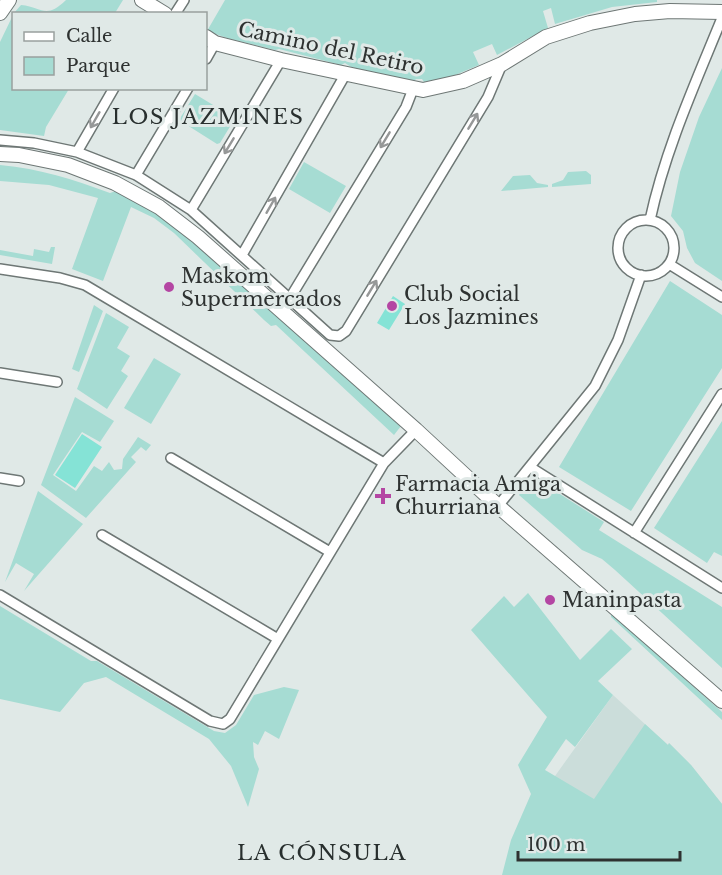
<svg xmlns="http://www.w3.org/2000/svg" width="722" height="875" viewBox="0 0 722 875" font-family="'Libre Baskerville',serif">
	<style>
		.built { fill: #cbddda }
		.green { fill: #a6dcd3 }
		.water { fill: #85e3d6 }
		.lines { fill: none; stroke-linecap: round; stroke-linejoin: round }
		.street-casing { stroke: #6e7775; stroke-width: 12 }
		.secondary-casing { stroke: #6e7775; stroke-width: 16 }
		.street { stroke: #fff; stroke-width: 9 }
		.secondary { stroke: #fff; stroke-width: 14 }
		.oneway { stroke: #969898 }
		.poi-dot { fill: #b446a3; stroke: #e0e9e7; stroke-width: 2 }
		.labels { text-anchor: middle; dominant-baseline: central; stroke-width: 6; stroke-linejoin: round; paint-order: stroke }
		.street-label { font-size: 20px; fill: #2e3231; stroke: #e0e9e7 }
		.poi-label { font-size: 20px; fill: #2e3231; stroke: #e0e9e7; text-anchor: start }
		.neighbourhood-label { font-size: 21px; letter-spacing: 1.5px; fill: #282f2e; stroke: #e0e9e7 }
	</style>
	<rect width="100%" height="100%" fill="#e0e9e7"/>
	<path class="built" d="M613 695 668 745 669 743 691 765 722 804V875H507L534 811 555 776Z"/>
	<path class="green" d="M66 0H123L115 13H14L21 5C43 7 45 20 66 0Z
		M225 0H657V2L612 7 555 24 551 8 543 11 548 28 497 55 492 44 473 52 479 65 448 78 424 82 422 79H416L413 82 351 67 345 63 341 65 279 49 275 50 230 39 207 31Z
		M13 15 14 88 69 89 46 127 44 136 0 130V42Z
		M722 68V281L695 263 687 248 683 231 671 216 680 172 699 117Z
		M195 94 233 117 234 120 220 143 217 144 179 120Z
		M304 162 346 186 330 213 289 189Z
		M0 165C41 169 72 179 110 193L116 191 156 213 177 228 401 426 394 435 276 325 271 326 264 320 174 233 154 218 131 207 103 281 72 269 98 198 49 185 0 181Z
		M586 171 591 175V184L552 187V184L563 180 568 172Z
		M530 175 537 183 548 185V187L501 191 513 176Z
		M51 247H55L52 264 0 255V250L33 256 34 249 49 252Z
		M670 281 722 315V368L631 511 559 467Z
		M94 305 103 311 79 372 72 369Z
		M106 313 129 327 117 348 130 356 121 371 128 376 107 409 77 389Z
		M154 358 181 374 151 424 124 408Z
		M75 397 114 421 100 442 82 432 53 475 76 491 94 466 102 471 109 462 114 470 122 469 123 459 138 437 151 445 146 451 141 447 131 457 136 462 86 518 41 485Z
		M722 421V556L714 552 707 563 654 528Z
		M533 477 604 522 599 530 722 607V668L615 570 602 559 582 550 519 495Z
		M38 491 83 524 24 591 34 574 16 563 5 582Z
		M528 593 580 660 611 629 632 649 598 681 613 695 575 747 566 739 545 770 594 799 645 724 668 745 669 743 691 765 722 804V875H502L511 840 531 794 518 765 547 717 471 630 504 596 514 607Z
		M0 606 91 661H97L214 731 225 733 236 725 254 695 284 687 299 690 279 739 265 731 258 745 253 742 254 757 259 769 248 807 231 766 209 739 106 677 84 683 60 712 0 699Z
		M611 613 722 712V720L611 617Z"/>
	<path class="water" d="M393 296 405 304 389 330 377 323Z
		M82 434 102 447 75 488 55 475Z"/>
	<g class="lines">
		<defs>
			<path id="street" d="M175 14 184 0
				M206 59 215 43
				M0 140 34 143 77 152 136 175 191 210 330 335 339 336 346 331 488 97 502 64
				M77 152 114 88
				M136 175 188 88
				M191 210 281 60
				M650 220C665 150 695 84 722 18
				M618 248a28 28 0 1 1 56 0a28 28 0 1 1-56 0Z
				M242 255 345 75
				M669 264 722 297
				M0 269 60 278 85 285 384 463
				M290 298 406 107 413 89
				M0 373 57 382
				M171 458 330 552
				M530 467 722 588
				M0 478 19 481
				M498 506 595 386 618 340 641 275
				M634 533 722 394
				M102 535 278 639
				M0 595 210 721 223 724 230 719 384 463 416 430"/>
			<path id="secondary" d="M142 0 165 14
				M0 13 9 0
				M206 37 215 43 281 60 423 90 463 81 502 64 546 37 590 23 635 14 670 11 722 12
				M0 154 19 155 68 165 115 183 159 207 198 237 416 430 498 506 722 701"/>
		</defs>
		<use href="#street" class="street-casing"/>
		<use href="#secondary" class="secondary-casing"/>
		<use href="#street" class="street"/>
		<use href="#secondary" class="secondary"/>
	</g>
	<defs><path id="oneway-shaft" d="M-6 0H5M1.5-3L5.5 0L1.5 3" fill="none" stroke-width="1.6" stroke-linecap="round" stroke-linejoin="round" transform="scale(1.5)"/></defs>
	<g class="oneway">
		<use href="#oneway-shaft" transform="translate(95 120) rotate(120)"/>
		<use href="#oneway-shaft" transform="translate(473 121) rotate(-59)"/>
		<use href="#oneway-shaft" transform="translate(385 140) rotate(121)"/>
		<use href="#oneway-shaft" transform="translate(229 146) rotate(121)"/>
		<use href="#oneway-shaft" transform="translate(271 205) rotate(-60)"/>
		<use href="#oneway-shaft" transform="translate(372 288) rotate(-59)"/>
	</g>
	<g class="poi-dot">
		<circle cx="169" cy="287" r="6"/>
		<circle cx="392" cy="306" r="6"/>
		<path d="M380 487h6v6h6v6h-6v6h-6v-6h-6v-6h6z"/>
		<circle cx="550" cy="600" r="6"/>
	</g>
	<g class="labels">
		<g class="street-label">
			<text transform="translate(331 48) rotate(12)">Camino del Retiro</text>
		</g>
		<g class="poi-label">
			<text x="181" y="276">Maskom<tspan x="181" dy="23">Supermercados</tspan></text>
			<text x="404" y="294">Club Social<tspan x="404" dy="23">Los Jazmines</tspan></text>
			<text x="395" y="484">Farmacia Amiga<tspan x="395" dy="23">Churriana</tspan></text>
			<text x="562" y="600">Maninpasta</text>
		</g>
		<g class="neighbourhood-label">
			<text x="208" y="117">LOS JAZMINES</text>
			<text x="322" y="853">LA CÓNSULA</text>
		</g>
	</g>
	<rect x="12" y="12" width="195" height="78" fill="#e0e9e7" stroke="#99a09e" stroke-width="1.5"/>
	<rect x="24" y="32" width="30" height="9" fill="#ffffff" stroke="#99a09e" stroke-width="1.5"/>
	<text x="66" y="42" font-size="18" fill="#2e3231">Calle</text>
	<rect x="24" y="57" width="30" height="18" fill="#a6dcd3" stroke="#99a09e" stroke-width="1.5"/>
	<text x="66" y="72" font-size="18" fill="#2e3231">Parque</text>
	<path d="M518 851v9h162v-9" fill="none" stroke="#2e3231" stroke-width="3"/>
	<text x="527" y="851" font-size="18" fill="#2e3231" stroke="#e0e9e7" stroke-width="4.5" paint-order="stroke">100 m</text>
</svg>
